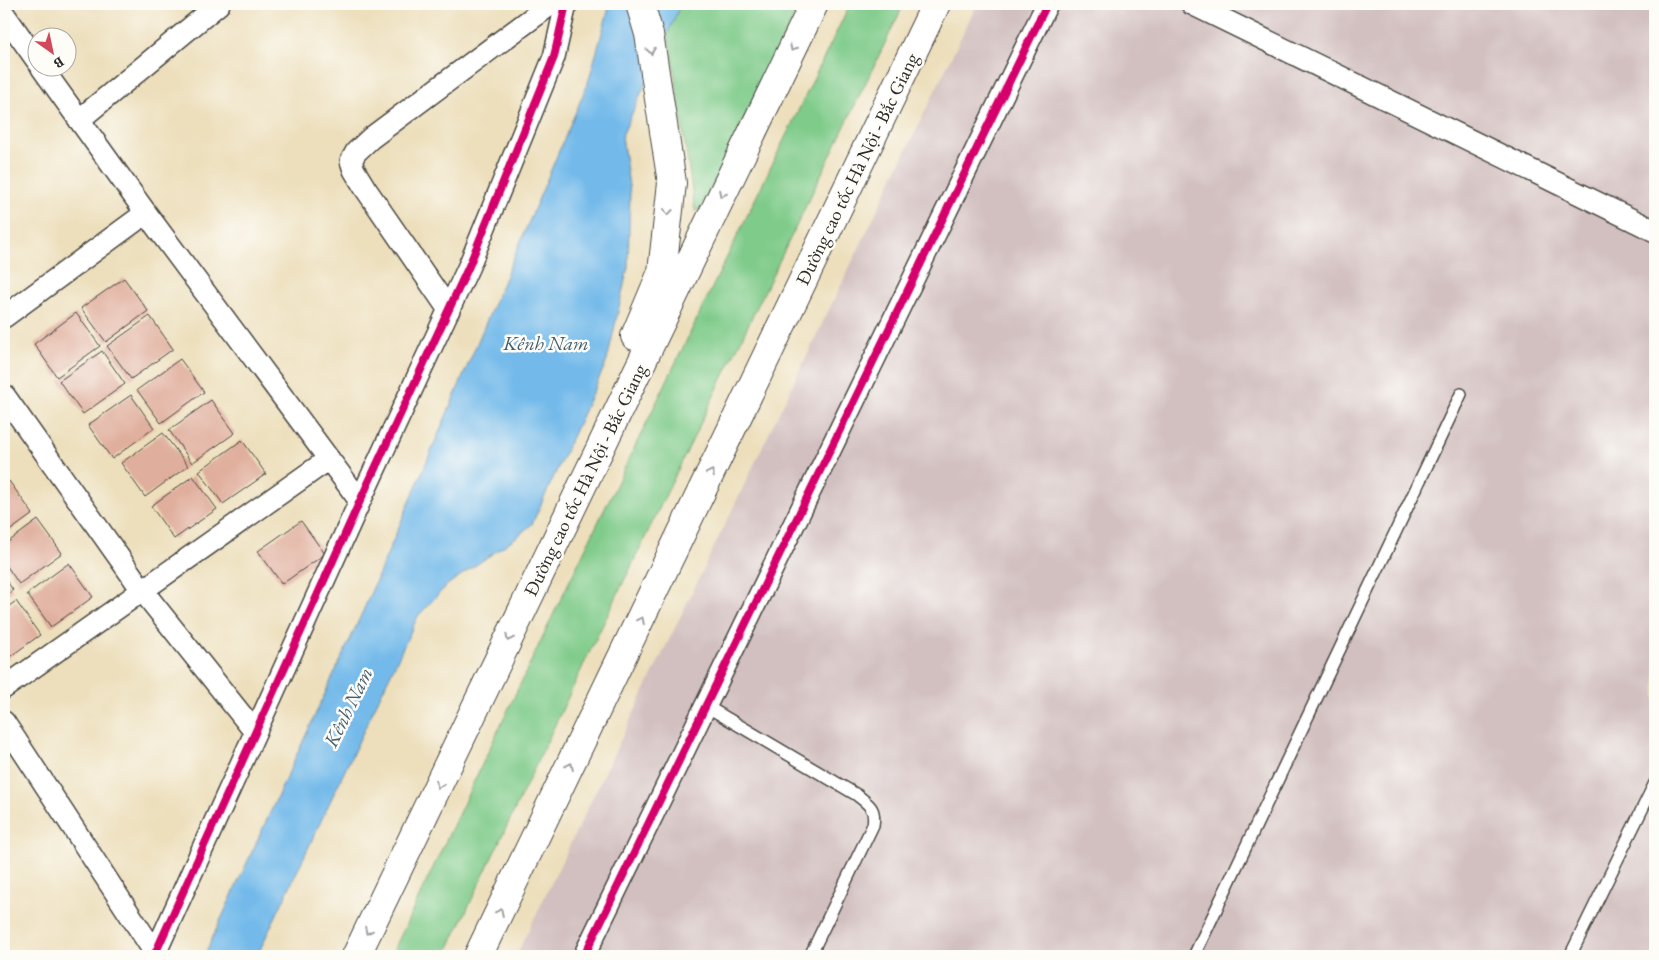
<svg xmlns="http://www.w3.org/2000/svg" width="1659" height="960" viewBox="0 0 1659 960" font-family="'EB Garamond',serif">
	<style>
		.industrial { fill: #d2bfc0 }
		.green { fill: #7fcb8a; stroke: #557b5a }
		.water { fill: #73baea; stroke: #4f728a }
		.building { fill: #e0ae9c }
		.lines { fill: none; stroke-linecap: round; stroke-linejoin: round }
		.lane-casing { stroke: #484641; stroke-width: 14 }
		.street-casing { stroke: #484641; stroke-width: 24 }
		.highway-casing { stroke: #484641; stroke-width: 30 }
		.lane { stroke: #fff; stroke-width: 11 }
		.street { stroke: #fff; stroke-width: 21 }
		.highway { stroke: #fff; stroke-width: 28 }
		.cycleway-casing { stroke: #fdfcf7; stroke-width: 11 }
		.cycleway { stroke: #d6006c; stroke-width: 8 }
		.oneway { stroke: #a0a0a0 }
		.labels { text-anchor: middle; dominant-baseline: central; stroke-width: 5; stroke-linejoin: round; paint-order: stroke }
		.street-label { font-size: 19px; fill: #2b2b2b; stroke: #fdfcf7 }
		.water-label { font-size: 20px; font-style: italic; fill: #445d6e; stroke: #fdfcf7 }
	</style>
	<rect width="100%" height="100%" fill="#fdfcf7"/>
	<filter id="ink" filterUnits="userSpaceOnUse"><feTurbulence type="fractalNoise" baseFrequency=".02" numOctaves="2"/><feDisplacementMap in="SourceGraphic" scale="10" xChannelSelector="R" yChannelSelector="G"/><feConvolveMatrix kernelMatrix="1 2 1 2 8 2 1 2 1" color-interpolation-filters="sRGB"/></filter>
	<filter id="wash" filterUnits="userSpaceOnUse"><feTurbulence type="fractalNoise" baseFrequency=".0096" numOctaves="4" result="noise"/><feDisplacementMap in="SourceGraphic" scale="20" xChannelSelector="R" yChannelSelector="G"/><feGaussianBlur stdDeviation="1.12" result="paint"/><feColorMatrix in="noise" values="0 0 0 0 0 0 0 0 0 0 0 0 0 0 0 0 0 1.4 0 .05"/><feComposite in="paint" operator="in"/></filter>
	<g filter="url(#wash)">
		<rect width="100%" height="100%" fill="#eddfbc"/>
		<path class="industrial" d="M977 4H1655V956H516Z"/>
		<path class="green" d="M658 4H800L705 200 700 209 695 211 671 49Z
			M850 4H904L593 645 445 956H391L554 613Z"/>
		<path class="water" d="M610 4H681L622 136 630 193 628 267 607 361 532 524 518 536 447 585 418 616 257 956H204L363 611 588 83Z"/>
		<g id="blocks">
			<path class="building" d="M124 278 148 311 106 342 81 308Z
				M76 313 100 346 57 377 34 344Z
				M150 316 173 349 131 379 107 346Z
				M102 351 125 384 83 414 59 381Z
				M180 359 204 392 161 423 137 390Z
				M131 395 154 428 112 459 88 425Z
				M211 400 235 433 192 463 169 430Z
				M163 433 188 466 145 497 121 463Z
				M242 440 266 474 223 504 199 471Z
				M193 476 217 509 174 539 151 506Z
				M9 481 33 514 4 535V485Z
				M38 520 62 553 19 584 4 562V545Z
				M301 521 325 554 282 584 258 551Z
				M69 563 93 597 51 627 27 594Z
				M4 577 13 590 4 597Z
				M16 601 40 635 4 661V610Z"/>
		</g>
	</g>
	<g filter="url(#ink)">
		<use href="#blocks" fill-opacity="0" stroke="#484641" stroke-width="1"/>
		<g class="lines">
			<defs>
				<path id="lane" d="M706 706 857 795C869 805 876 808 873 825L810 956
					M1194 956 1461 394
					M1570 956 1655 783"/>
				<path id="street" d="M1192 4 1655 231
					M4 14 38 62
					M42 68 146 213 360 501
					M79 120 219 4
					M449 310 365 188 354 170 351 161 356 152 371 138 551 4
					M4 317 146 213
					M4 395 142 590 255 732
					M4 688 329 459
					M4 722 155 953
					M154 956 360 501 469 266 554 57 566 4
					M584 956 1047 4"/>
				<path id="highway" d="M635 336 662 272 672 183 649 34 640 4
					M356 956 814 4
					M478 956 936 4"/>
			</defs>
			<use href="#lane" class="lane-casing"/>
			<use href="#street" class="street-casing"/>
			<use href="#highway" class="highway-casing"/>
			<use href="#lane" class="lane"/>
			<use href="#street" class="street"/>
			<use href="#highway" class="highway"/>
			<defs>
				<path id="cycleway" d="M154 956 360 501 469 266 554 57 566 4
					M584 956 1047 4"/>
			</defs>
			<use href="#cycleway" class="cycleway-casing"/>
			<use href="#cycleway" class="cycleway"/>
		</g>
		<defs><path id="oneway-chevron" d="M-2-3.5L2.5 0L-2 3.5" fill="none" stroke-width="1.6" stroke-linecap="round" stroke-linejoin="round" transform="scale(1.25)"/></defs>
		<g class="oneway">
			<use href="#oneway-chevron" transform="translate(793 48) rotate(116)"/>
			<use href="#oneway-chevron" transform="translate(651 51) rotate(81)"/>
			<use href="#oneway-chevron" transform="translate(722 194) rotate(116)"/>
			<use href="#oneway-chevron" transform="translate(668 212) rotate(96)"/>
			<use href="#oneway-chevron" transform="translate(711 473) rotate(-64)"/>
			<use href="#oneway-chevron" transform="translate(641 620) rotate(-64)"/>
			<use href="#oneway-chevron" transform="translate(509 638) rotate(116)"/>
			<use href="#oneway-chevron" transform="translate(570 766) rotate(-64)"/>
			<use href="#oneway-chevron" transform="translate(439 785) rotate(116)"/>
			<use href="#oneway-chevron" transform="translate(500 912) rotate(-64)"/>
			<use href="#oneway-chevron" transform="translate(368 931) rotate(116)"/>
		</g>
	</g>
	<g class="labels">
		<g class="street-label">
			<text transform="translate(857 169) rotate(-64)">Đường cao tốc Hà Nội - Bắc Giang</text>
			<text transform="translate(585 480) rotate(-64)">Đường cao tốc Hà Nội - Bắc Giang</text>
		</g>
		<g class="water-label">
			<text x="546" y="343">Kênh Nam</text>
			<text transform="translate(348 707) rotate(-64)">Kênh Nam</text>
		</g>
	</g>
	<rect width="1659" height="960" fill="none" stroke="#fdfcf7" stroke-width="20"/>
	<g transform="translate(52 52) rotate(147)"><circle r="24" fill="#fdfcf7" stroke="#a9a8a5"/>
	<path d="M0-4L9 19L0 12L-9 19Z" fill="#d1495b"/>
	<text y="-8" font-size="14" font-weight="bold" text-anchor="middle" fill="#2b2b2b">B</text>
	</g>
</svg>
